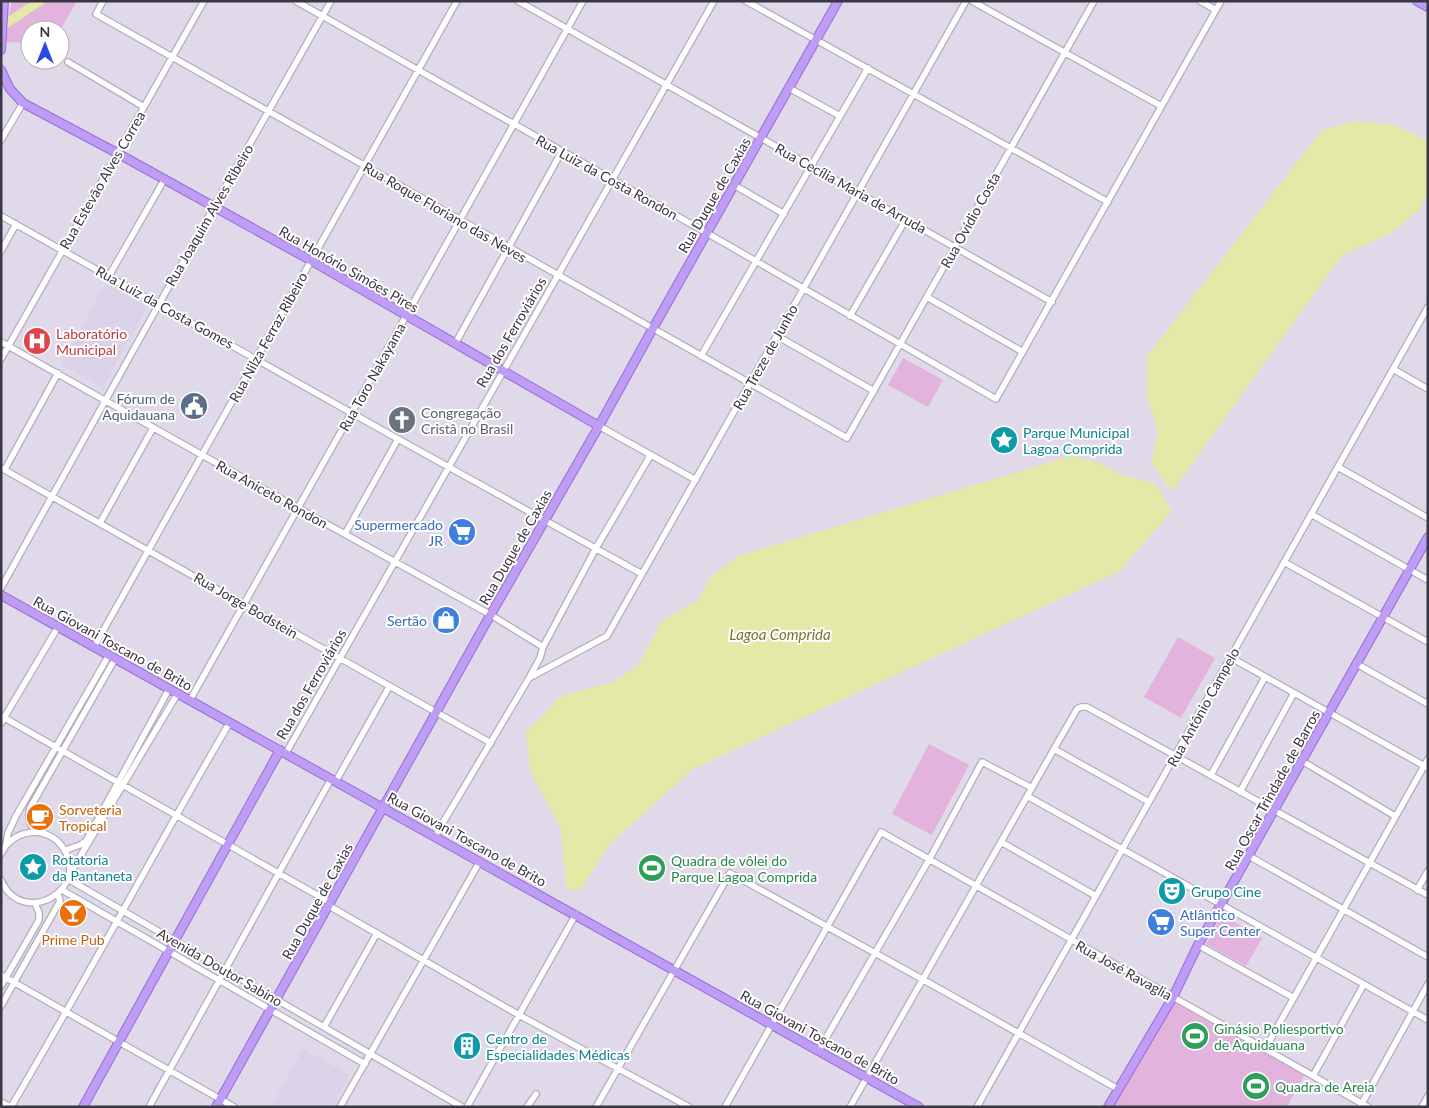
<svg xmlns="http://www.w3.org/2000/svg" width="1429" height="1108" viewBox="0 0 1429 1108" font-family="Lato,sans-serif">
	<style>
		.residential { fill: #dfd9e9; fill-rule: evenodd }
		.education { fill: #dbd2ea }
		.green { fill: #e2b3dc }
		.water { fill: #e4e9a8 }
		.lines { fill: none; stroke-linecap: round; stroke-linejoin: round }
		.river { stroke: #e4e9a8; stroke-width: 9 }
		.minor-casing { stroke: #b3adbf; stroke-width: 8 }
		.major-casing { stroke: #966ed8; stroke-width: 10 }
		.minor { stroke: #fff; stroke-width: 5.5 }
		.major { stroke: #bf9df5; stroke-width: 8 }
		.labels { text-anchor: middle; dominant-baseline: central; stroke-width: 4; stroke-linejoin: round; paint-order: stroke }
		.street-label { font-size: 14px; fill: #3a3644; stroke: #fff }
		.health-label { font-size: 14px; fill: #be3a42; stroke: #fff; text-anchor: start }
		.service-label { font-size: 14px; fill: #4e5e75; stroke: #fff; text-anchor: end }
		.worship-label { font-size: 14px; fill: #5b616d; stroke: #fff; text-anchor: start }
		.culture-label { font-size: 14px; fill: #0d838f; stroke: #fff; text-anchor: start }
		.shop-label { font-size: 14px; fill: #366cbe; stroke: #fff; text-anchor: end }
		.food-label { font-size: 14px; fill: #c56008; stroke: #fff; text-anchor: start }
		.leisure-label { font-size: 14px; fill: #27864d; stroke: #fff; text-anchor: start }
		.water-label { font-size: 15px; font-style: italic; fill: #72792e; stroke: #fff }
	</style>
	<rect width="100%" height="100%" fill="#ebe7f2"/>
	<path class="residential" d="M1 1 4 7 31 1H1428V1107H1ZM30 30H60V60H30Z"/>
	<path class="education" d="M107 281 149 304 103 387 61 364Z
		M303 1049 350 1075 332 1107H271Z"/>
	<path class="green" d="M11 1H77L60 30H30V43L6 42Z
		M903 358 943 380 928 407 888 385Z
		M1178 637 1215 658 1181 718 1144 697Z
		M929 744 969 765 932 835 892 814Z
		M651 857 661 863 653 879 643 874Z
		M1222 915 1262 938 1246 966 1206 944Z
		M1173 997 1305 1074 1287 1107H1111Z"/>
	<path class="water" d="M1355 121 1394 125 1428 141V193L1419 210 1390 234 1342 255 1174 489 1168 488 1151 462 1158 433 1147 395V356L1322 130Z
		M1071 456 1098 462 1122 475 1155 483 1172 511 1120 571 693 769 610 844 581 889 567 890 560 826 530 772 526 732 561 696 613 682 638 665 662 621 699 599 710 578 738 556Z"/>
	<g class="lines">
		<path class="river" d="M1 27 40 1"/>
		<defs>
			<path id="minor" d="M103 1 96 14 847 438 1094 1
				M296 1 707 233 996 399 1221 1
				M518 1 1052 302
				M746 1 1108 202
				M972 1 1161 106
				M1200 1 1216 10
				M68 62 144 107
				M789 88 840 116
				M1 140 23 103
				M734 185 784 214
				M1 216 398 439 642 574
				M1 251 16 224
				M109 276 164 180
				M927 297 1023 352
				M850 316 906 219
				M777 336 874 391
				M1 342 202 455 491 615 543 647
				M455 344 562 151
				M701 356 868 68
				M1 359 204 1
				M1393 369 1428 389
				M599 426 696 480
				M1338 467 1428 518
				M1 468 491 743
				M5 469 58 373
				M1311 514 1428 580
				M100 523 153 428
				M345 534 398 439
				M1284 562 1428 642
				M1 588 159 304 331 1
				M94 647 457 1
				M1230 657 1428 768
				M1357 664 1428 704
				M529 678 607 636 966 1
				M190 700 583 1
				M1 716 331 903
				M1 723 58 627
				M1054 749 1149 802
				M286 753 714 1
				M1302 761 1395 816
				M1211 775 1265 677
				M336 781 389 687
				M1240 792 1294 693
				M1027 796 1428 1020
				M37 832C29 824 27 818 30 808L115 659
				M435 836 529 678 540 658 543 647 596 548 650 456
				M1001 842 1096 896
				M6 845 8 833 16 816 109 655
				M66 850 80 845 86 841 169 689
				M1 854C7 840 20 833 34 832 44 832 55 837 61 845 95 888 22 930 1 880
				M1249 856 1428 957
				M69 875 178 693
				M68 879 462 1107
				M62 890 365 1064
				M1417 890 1428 871
				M331 907 519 1015 689 1107
				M1198 945 1294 998
				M1 975 234 1107
				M1 986 39 920V913L35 903
				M1 1006 60 901 58 894
				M324 1027 377 933
				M1265 1049 1428 759
				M819 1050 930 858 982 762 1032 788
				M1313 1076 1364 984
				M1 1102 10 1107
				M11 1107C86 980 155 850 230 722
				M149 1107 331 779
				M340 1107 480 861
				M467 1107 576 914
				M527 1107 536 1094
				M596 1107 730 873 922 979 1118 1089
				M725 1107 881 832 1368 1107
				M850 1107 1054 749 1077 709 1081 707H1087L1428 895
				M977 1107 1428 307
				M1360 1107 1428 984
				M1422 1107 1428 1096"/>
			<path id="major" d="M1417 1 1428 7
				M1 50 4 1
				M1 70 10 89 23 103 117 153 310 260 599 426
				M1 595 919 1107
				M83 1107 280 750
				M216 1107 487 621 599 426 652 330 838 1
				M1108 1107 1173 997 1198 945 1428 537"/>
		</defs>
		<use href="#minor" class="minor-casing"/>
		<use href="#major" class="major-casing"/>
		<use href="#minor" class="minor"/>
		<use href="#major" class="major"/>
	</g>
	<defs>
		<symbol id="hospital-disc" viewBox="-11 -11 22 22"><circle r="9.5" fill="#e0444e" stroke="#fff"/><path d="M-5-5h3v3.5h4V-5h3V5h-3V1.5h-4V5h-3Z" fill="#fff"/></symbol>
		<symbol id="civic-disc" viewBox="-11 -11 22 22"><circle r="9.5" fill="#5c6f8a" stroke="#fff"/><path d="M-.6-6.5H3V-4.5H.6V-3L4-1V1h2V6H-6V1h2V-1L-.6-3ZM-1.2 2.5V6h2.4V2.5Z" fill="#fff"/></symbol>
		<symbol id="church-disc" viewBox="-11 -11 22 22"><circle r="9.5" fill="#6b7280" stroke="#fff"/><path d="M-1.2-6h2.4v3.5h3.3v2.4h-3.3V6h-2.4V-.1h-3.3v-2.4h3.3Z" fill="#fff"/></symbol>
		<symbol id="sight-disc" viewBox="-11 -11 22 22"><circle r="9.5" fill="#0f9aa8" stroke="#fff"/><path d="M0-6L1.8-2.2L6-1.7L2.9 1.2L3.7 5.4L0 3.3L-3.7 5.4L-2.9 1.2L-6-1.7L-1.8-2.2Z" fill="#fff"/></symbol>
		<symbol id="supermarket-disc" viewBox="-11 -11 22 22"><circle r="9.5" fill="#3f7fe0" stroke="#fff"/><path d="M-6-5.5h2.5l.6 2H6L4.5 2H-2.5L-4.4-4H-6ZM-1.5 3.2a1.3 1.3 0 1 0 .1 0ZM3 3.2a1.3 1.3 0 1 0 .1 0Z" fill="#fff"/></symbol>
		<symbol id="shop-disc" viewBox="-11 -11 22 22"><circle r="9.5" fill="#3f7fe0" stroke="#fff"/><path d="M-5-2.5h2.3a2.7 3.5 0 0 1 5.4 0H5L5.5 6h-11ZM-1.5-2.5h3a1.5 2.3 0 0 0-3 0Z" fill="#fff"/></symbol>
		<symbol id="cafe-disc" viewBox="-11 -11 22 22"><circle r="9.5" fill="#e8710a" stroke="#fff"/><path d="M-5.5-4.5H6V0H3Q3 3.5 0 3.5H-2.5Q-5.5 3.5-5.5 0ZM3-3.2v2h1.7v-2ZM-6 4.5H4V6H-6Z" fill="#fff"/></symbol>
		<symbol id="stadium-disc" viewBox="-11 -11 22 22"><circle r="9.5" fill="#2e9e5b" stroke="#fff"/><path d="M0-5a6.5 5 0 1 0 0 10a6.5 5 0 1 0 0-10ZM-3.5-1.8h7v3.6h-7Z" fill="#fff"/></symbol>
		<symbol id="theatre-disc" viewBox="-11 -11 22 22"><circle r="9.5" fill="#0f9aa8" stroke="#fff"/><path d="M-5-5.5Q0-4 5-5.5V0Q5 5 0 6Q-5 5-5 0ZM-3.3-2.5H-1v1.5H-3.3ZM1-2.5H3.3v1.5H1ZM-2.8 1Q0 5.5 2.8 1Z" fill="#fff"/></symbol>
		<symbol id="bar-disc" viewBox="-11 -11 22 22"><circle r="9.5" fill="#e8710a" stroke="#fff"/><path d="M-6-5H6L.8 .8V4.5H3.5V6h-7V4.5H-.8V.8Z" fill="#fff"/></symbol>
		<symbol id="building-disc" viewBox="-11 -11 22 22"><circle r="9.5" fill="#0f9aa8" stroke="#fff"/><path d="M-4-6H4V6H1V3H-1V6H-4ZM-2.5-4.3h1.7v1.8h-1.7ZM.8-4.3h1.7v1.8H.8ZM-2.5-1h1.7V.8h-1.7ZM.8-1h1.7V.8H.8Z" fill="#fff"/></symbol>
	</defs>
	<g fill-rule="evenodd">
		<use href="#hospital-disc" x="21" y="325" width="32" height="32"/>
		<use href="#civic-disc" x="178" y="390" width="32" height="32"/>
		<use href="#church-disc" x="386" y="404" width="32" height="32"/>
		<use href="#sight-disc" x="988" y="424" width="32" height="32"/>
		<use href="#supermarket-disc" x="446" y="516" width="32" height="32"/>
		<use href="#shop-disc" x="430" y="604" width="32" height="32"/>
		<use href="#cafe-disc" x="24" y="801" width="32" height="32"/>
		<use href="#sight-disc" x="17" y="851" width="32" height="32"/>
		<use href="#stadium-disc" x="636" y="852" width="32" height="32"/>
		<use href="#theatre-disc" x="1156" y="875" width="32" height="32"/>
		<use href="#bar-disc" x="57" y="897" width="32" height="32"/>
		<use href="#supermarket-disc" x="1145" y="906" width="32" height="32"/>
		<use href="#stadium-disc" x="1179" y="1020" width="32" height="32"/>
		<use href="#building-disc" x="451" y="1030" width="32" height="32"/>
		<use href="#stadium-disc" x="1240" y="1070" width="32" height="32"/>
	</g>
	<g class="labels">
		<g class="street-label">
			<text transform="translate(607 177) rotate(29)">Rua Luiz da Costa Rondon</text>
			<text transform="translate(102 180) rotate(-60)">Rua Estevão Alves Correa</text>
			<text transform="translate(851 188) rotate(29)">Rua Cecília Maria de Arruda</text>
			<text transform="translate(714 195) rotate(-60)">Rua Duque de Caxias</text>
			<text transform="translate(445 212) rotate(30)">Rua Roque Floriano das Neves</text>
			<text transform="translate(209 215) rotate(-60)">Rua Joaquim Alves Ribeiro</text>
			<text transform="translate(970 220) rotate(-61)">Rua Ovídio Costa</text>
			<text transform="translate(349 269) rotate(30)">Rua Honório Simões Pires</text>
			<text transform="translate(165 307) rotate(29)">Rua Luiz da Costa Gomes</text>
			<text transform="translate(511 332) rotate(-60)">Rua dos Ferroviários</text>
			<text transform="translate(268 337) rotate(-61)">Rua Nilza Ferraz Ribeiro</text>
			<text transform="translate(765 357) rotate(-61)">Rua Treze de Junho</text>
			<text transform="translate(372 377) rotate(-61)">Rua Toro Nakayama</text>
			<text transform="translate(272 494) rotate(29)">Rua Aniceto Rondon</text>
			<text transform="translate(515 547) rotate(-60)">Rua Duque de Caxias</text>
			<text transform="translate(246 605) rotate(30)">Rua Jorge Bodstein</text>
			<text transform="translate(113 643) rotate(29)">Rua Giovani Toscano de Brito</text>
			<text transform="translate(311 684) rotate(-60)">Rua dos Ferroviários</text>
			<text transform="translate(1203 707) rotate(-61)">Rua Antônio Campelo</text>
			<text transform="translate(1272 790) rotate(-61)">Rua Oscar Trindade de Barros</text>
			<text transform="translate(467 839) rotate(29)">Rua Giovani Toscano de Brito</text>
			<text transform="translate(317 901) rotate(-61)">Rua Duque de Caxias</text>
			<text transform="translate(220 967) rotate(30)">Avenida Doutor Sabino</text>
			<text transform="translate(1124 970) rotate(29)">Rua José Ravaglia</text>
			<text transform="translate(820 1037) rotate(29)">Rua Giovani Toscano de Brito</text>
		</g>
		<g class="health-label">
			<text x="56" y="333">Laboratório<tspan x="56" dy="16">Municipal</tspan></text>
		</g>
		<g class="service-label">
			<text x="175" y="398">Fórum de<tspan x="175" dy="16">Aquidauana</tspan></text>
		</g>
		<g class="worship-label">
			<text x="421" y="412">Congregação<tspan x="421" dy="16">Cristâ no Brasil</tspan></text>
		</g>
		<g class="culture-label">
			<text x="1023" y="432">Parque Municipal<tspan x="1023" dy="16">Lagoa Comprida</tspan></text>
			<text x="52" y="859">Rotatoria<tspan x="52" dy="16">da Pantaneta</tspan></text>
			<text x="1191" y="891">Grupo Cine</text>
			<text x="486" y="1038">Centro de<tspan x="486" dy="16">Especialidades Médicas</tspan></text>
		</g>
		<g class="shop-label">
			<text x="443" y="524">Supermercado<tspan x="443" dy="16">JR</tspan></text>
			<text x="427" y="620">Sertão</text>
			<text x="1180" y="914" text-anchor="start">Atlântico<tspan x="1180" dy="16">Super Center</tspan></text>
		</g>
		<g class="food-label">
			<text x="59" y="809">Sorveteria<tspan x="59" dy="16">Tropical</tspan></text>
			<text x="73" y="939" text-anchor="middle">Prime Pub</text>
		</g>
		<g class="leisure-label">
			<text x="671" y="860">Quadra de vôlei do<tspan x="671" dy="16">Parque Lagoa Comprida</tspan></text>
			<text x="1214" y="1028">Ginásio Poliesportivo<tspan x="1214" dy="16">de Aquidauana</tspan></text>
			<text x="1275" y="1086">Quadra de Areia</text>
		</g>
		<g class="water-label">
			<text x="780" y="634">Lagoa Comprida</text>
		</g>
	</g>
	<rect width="1429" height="1108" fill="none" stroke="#3a3644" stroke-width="5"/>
	<g transform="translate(45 45)"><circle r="24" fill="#ffffff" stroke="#b0afb4"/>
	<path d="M0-4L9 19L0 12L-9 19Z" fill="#294ae6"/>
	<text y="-8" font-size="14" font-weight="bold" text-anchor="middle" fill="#3a3644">N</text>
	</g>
</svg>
